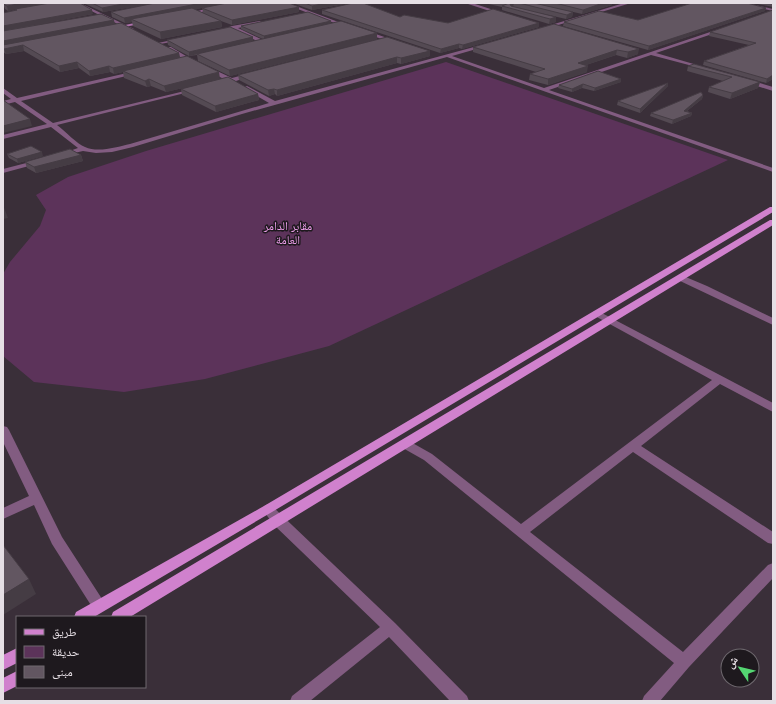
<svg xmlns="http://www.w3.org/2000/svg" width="776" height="704" viewBox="0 0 776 704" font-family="'Varela Round','Noto Naskh Arabic',sans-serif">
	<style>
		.green { fill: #5c335a }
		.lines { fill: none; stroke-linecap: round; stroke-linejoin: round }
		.street { fill: #825c81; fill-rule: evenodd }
		.secondary { fill: #ae71ac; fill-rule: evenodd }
		.primary { fill: #d081cd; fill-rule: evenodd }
		.wall { fill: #544a53; fill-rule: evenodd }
		.shaded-wall { fill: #453c44 }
		.building { fill: #625661; stroke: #453c44 }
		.labels { text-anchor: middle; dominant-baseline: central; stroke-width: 3; stroke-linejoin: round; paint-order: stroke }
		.park-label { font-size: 12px; fill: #ed9eea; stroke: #1e191e }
	</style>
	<rect width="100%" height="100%" fill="#3a2f39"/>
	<path class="green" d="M446 62 728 160 329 346 205 379 124 392 34 382 3 356V274L10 262 40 226 46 210 36 195 68 177 146 151Z"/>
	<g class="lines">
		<path class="street" d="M75 3H80L134 29 130 30Z
			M282 3H288L349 26 345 27Z
			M465 3H472L506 14 502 15Z
			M624 3H631L545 29 541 28Z
			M738 3H746L773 9V11Z
			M260 21 262 23 238 28 267 42V44H263L233 29 220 32 218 31 232 26Z
			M722 28 724 30 656 53 704 67V69L651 55 549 90 773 168V172L447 57 242 114 133 147 112 152 96 153 83 151 61 156V154L78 148 51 127 3 139V135L47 124 15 102 3 105V101L11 99 3 93V88L17 98 136 71 139 73 21 101 53 123 197 88V90L57 125C65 131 77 144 85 147 98 153 117 147 130 144L269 103 245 89V87L247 86 275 101 485 44 487 46 452 56 544 88Z
			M363 31H367L399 42 395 43 363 33Z
			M181 38 183 40 160 44 158 43Z
			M167 47H171L191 59 232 78 251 73 254 75 236 81 235 82 218 84V82L226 80 187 61 167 49Z
			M746 79 773 87V91L744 82 743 81Z
			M38 160 41 162 40 163 3 173V169Z
			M681 275 707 286 773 318V325L678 280 677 278 678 276Z
			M598 311 773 403V412L720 384 641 446 773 532V544L768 543 633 452 530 532 683 652 768 565 773 563V578L689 667 660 701H642L644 696 674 663 424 460 401 447 399 444 401 441H409L432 454 521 524 712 380 595 316 593 314Z
			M3 426 7 427 9 430 62 537 104 602 106 606 104 610 99 612 94 610 52 544 34 505 3 519V508L29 496 3 442Z
			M268 504 272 506 395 623 467 696 469 701H450L389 637 310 701H290L292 696 380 627 274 525 262 509 264 506Z"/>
		<path class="secondary" d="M236 3H244L186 15 184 14Z
			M144 21 146 23 113 29 111 28Z"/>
		<path class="primary" d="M770 207H773V212L272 512 94 617H74L76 612 264 506Z
			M770 220H773V225L130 617H111L113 612Z
			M17 648V663L3 670V655Z
			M17 671V686L3 693V678Z"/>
	</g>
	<path class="wall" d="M3 3H80L93 14 35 25 115 24 179 53 180 58 220 79 166 92 151 86 147 87 124 78 123 72 114 74 110 72 90 76 79 68 60 72 24 51 6 54 3 52V13L15 10V9L8 11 5 9Z
		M83 3H155L103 12Z
		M155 3 299 12 232 25 221 21 222 27 161 39 133 26 132 22 125 23 112 17 111 12ZM202 8 203 13 195 9Z
		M292 3H350L312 10Z
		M484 3H534L573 12 572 17 566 19 540 13 556 22 549 24 502 10V7Z
		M534 3H612V5L582 14Z
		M753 3H773V7Z
		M322 10 400 17 448 23H539V27L462 49 459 48 440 53 322 14Z
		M773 10V79L766 83 703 65 704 61 749 45 709 36 710 32Z
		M765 11 648 50 563 26 564 22 638 20Z
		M331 21V23L377 39 230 76 198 61 197 55 189 56 168 45 167 40 253 41 263 39 241 29V26Z
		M554 24 638 54 627 58 616 55 586 65 587 72 548 85 529 80 530 74 536 72 473 52V47Z
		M387 37 430 56 401 64 397 63 277 96 275 94 269 96 239 80 238 75Z
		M688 66 760 82 758 88 730 99 708 92 709 87 723 81 687 71Z
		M621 82 594 91 582 88 572 92 558 88 559 85Z
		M668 83V86L640 113 617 105 618 101Z
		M181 89 258 94 259 100 216 112 182 95Z
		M703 95 702 99 687 111 692 113 691 116 672 124 650 116 651 113Z
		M7 154 43 156 18 163 9 158Z
		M81 155 83 161 36 173 27 168 25 162Z"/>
	<path class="shaded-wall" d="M23 3H51L8 11 7 6Z
		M128 3H155L103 12 102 8Z
		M202 3H227L135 21 131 19 132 22 125 23 124 18Z
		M326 3H350L312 10V6Z
		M512 3H514L513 7 511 8 510 4Z
		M603 3H612V5L582 14 583 10Z
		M299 7V12L232 25V20Z
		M766 8 765 11 648 50 649 46Z
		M92 10 93 14 3 31V26Z
		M573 12 572 17 566 19 567 15Z
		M556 17V22L549 24 550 19Z
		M114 20 115 25 3 46V41Z
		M221 21 222 27 161 39 160 32Z
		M331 21V24L264 39V36Z
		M539 23V27L462 49 463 45Z
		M377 33V39L230 76 229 70Z
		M253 37V42L189 56V52Z
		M459 44V48L440 53 441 49Z
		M23 45 24 51 6 54 4 49Z
		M639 49 638 54 627 58 628 52Z
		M617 50 616 55 577 68 578 63Z
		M430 51V56L401 64V58Z
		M179 53 180 58 114 74 113 68Z
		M397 57V63L277 96V90Z
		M77 62 79 68 60 72 59 66Z
		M109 66 110 72 90 76 89 71Z
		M588 66 587 72 548 85V79Z
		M219 72 220 79 166 92 164 86Z
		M773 75V79L766 83 767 79Z
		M149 79 151 86 147 87 145 81Z
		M621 79V82L594 91 595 88Z
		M760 82 758 88 730 99 732 93Z
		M668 83V86L640 113V109Z
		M583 84 582 88 572 92V89Z
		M274 89 275 94 269 96 268 90Z
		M258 94 259 100 216 112 215 106Z
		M703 95 702 99 683 114 684 111Z
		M692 113 691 116 672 124 673 120Z
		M30 119 32 126 3 133V126Z
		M42 152 43 156 18 163 17 159Z
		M81 155 83 161 36 173 34 167Z
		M3 205 8 218 3 219Z
		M29 579 36 594 3 615V595Z"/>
	<path class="building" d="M9 3H23L7 6 3 4Z
		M50 3H80L92 10 3 26V13L17 10 15 9Z
		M92 3H128L102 8Z
		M155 3H202L124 18 111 12Z
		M227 3H289L299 7 232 20 202 8Z
		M305 3H326L312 6Z
		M353 3H363L400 17 404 15 448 23 493 9 539 23 463 45 459 44 441 49 322 10Z
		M508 3H512L510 4 511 6 556 17 550 19 502 6 509 3Z
		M519 3H534L573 12 567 15Z
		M555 3H603L583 10Z
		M692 3H747L766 8 649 46 564 22 599 11 638 20Z
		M192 8 221 21 160 32 131 19Z
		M773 10V75L767 79 704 61 756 43 710 32Z
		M308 12 331 21 264 36 241 26Z
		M101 14 114 20 3 41V31Z
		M341 21 377 33 229 70 197 54Z
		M121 23 179 53 113 68 109 66 89 71 77 62 59 66 23 45 4 49 3 48V45Z
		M554 24 639 49 628 52 617 50 578 63 588 66 548 79 530 74 545 69 473 47Z
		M230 27 253 37 189 52 167 40Z
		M387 37 430 51 401 58 397 57 277 90 274 89 268 90 238 75Z
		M187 56 219 72 164 86 149 79 145 81 123 71Z
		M694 64 760 82 732 93 709 87 732 77 688 66Z
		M598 71 621 79 595 88 583 84 572 89 559 85Z
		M228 77 258 94 215 106 181 89Z
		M668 83 640 109 618 101Z
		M701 92 703 95 684 111 692 113 673 120 651 113Z
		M3 100 30 119 3 126Z
		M31 146 42 152 17 159 7 154Z
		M70 149 81 155 34 167 25 162Z
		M3 545 29 579 3 595Z"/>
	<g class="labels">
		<g class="park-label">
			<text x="288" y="226">مقابر الدامر<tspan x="288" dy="14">العامة</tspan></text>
		</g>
	</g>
	<rect width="776" height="704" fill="none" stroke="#e6dfe5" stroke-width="8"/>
	<rect x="16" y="616" width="130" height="72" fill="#1e191e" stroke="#6e686e"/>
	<rect x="24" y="629" width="20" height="6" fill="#d081cd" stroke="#6e686e"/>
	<text x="52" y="636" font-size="12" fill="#e6dfe5">طريق</text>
	<rect x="24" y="646" width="20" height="12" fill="#5c335a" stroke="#6e686e"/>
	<text x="52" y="656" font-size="12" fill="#e6dfe5">حديقة</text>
	<rect x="24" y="666" width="20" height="12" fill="#625661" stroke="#6e686e"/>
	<text x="52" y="676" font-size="12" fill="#e6dfe5">مبنى</text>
	<g transform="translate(740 668) rotate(305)"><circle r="19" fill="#1e191e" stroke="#6e686e"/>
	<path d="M0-3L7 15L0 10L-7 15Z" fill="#54d672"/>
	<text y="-6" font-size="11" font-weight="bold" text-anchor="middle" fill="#e6dfe5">ش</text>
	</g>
</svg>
